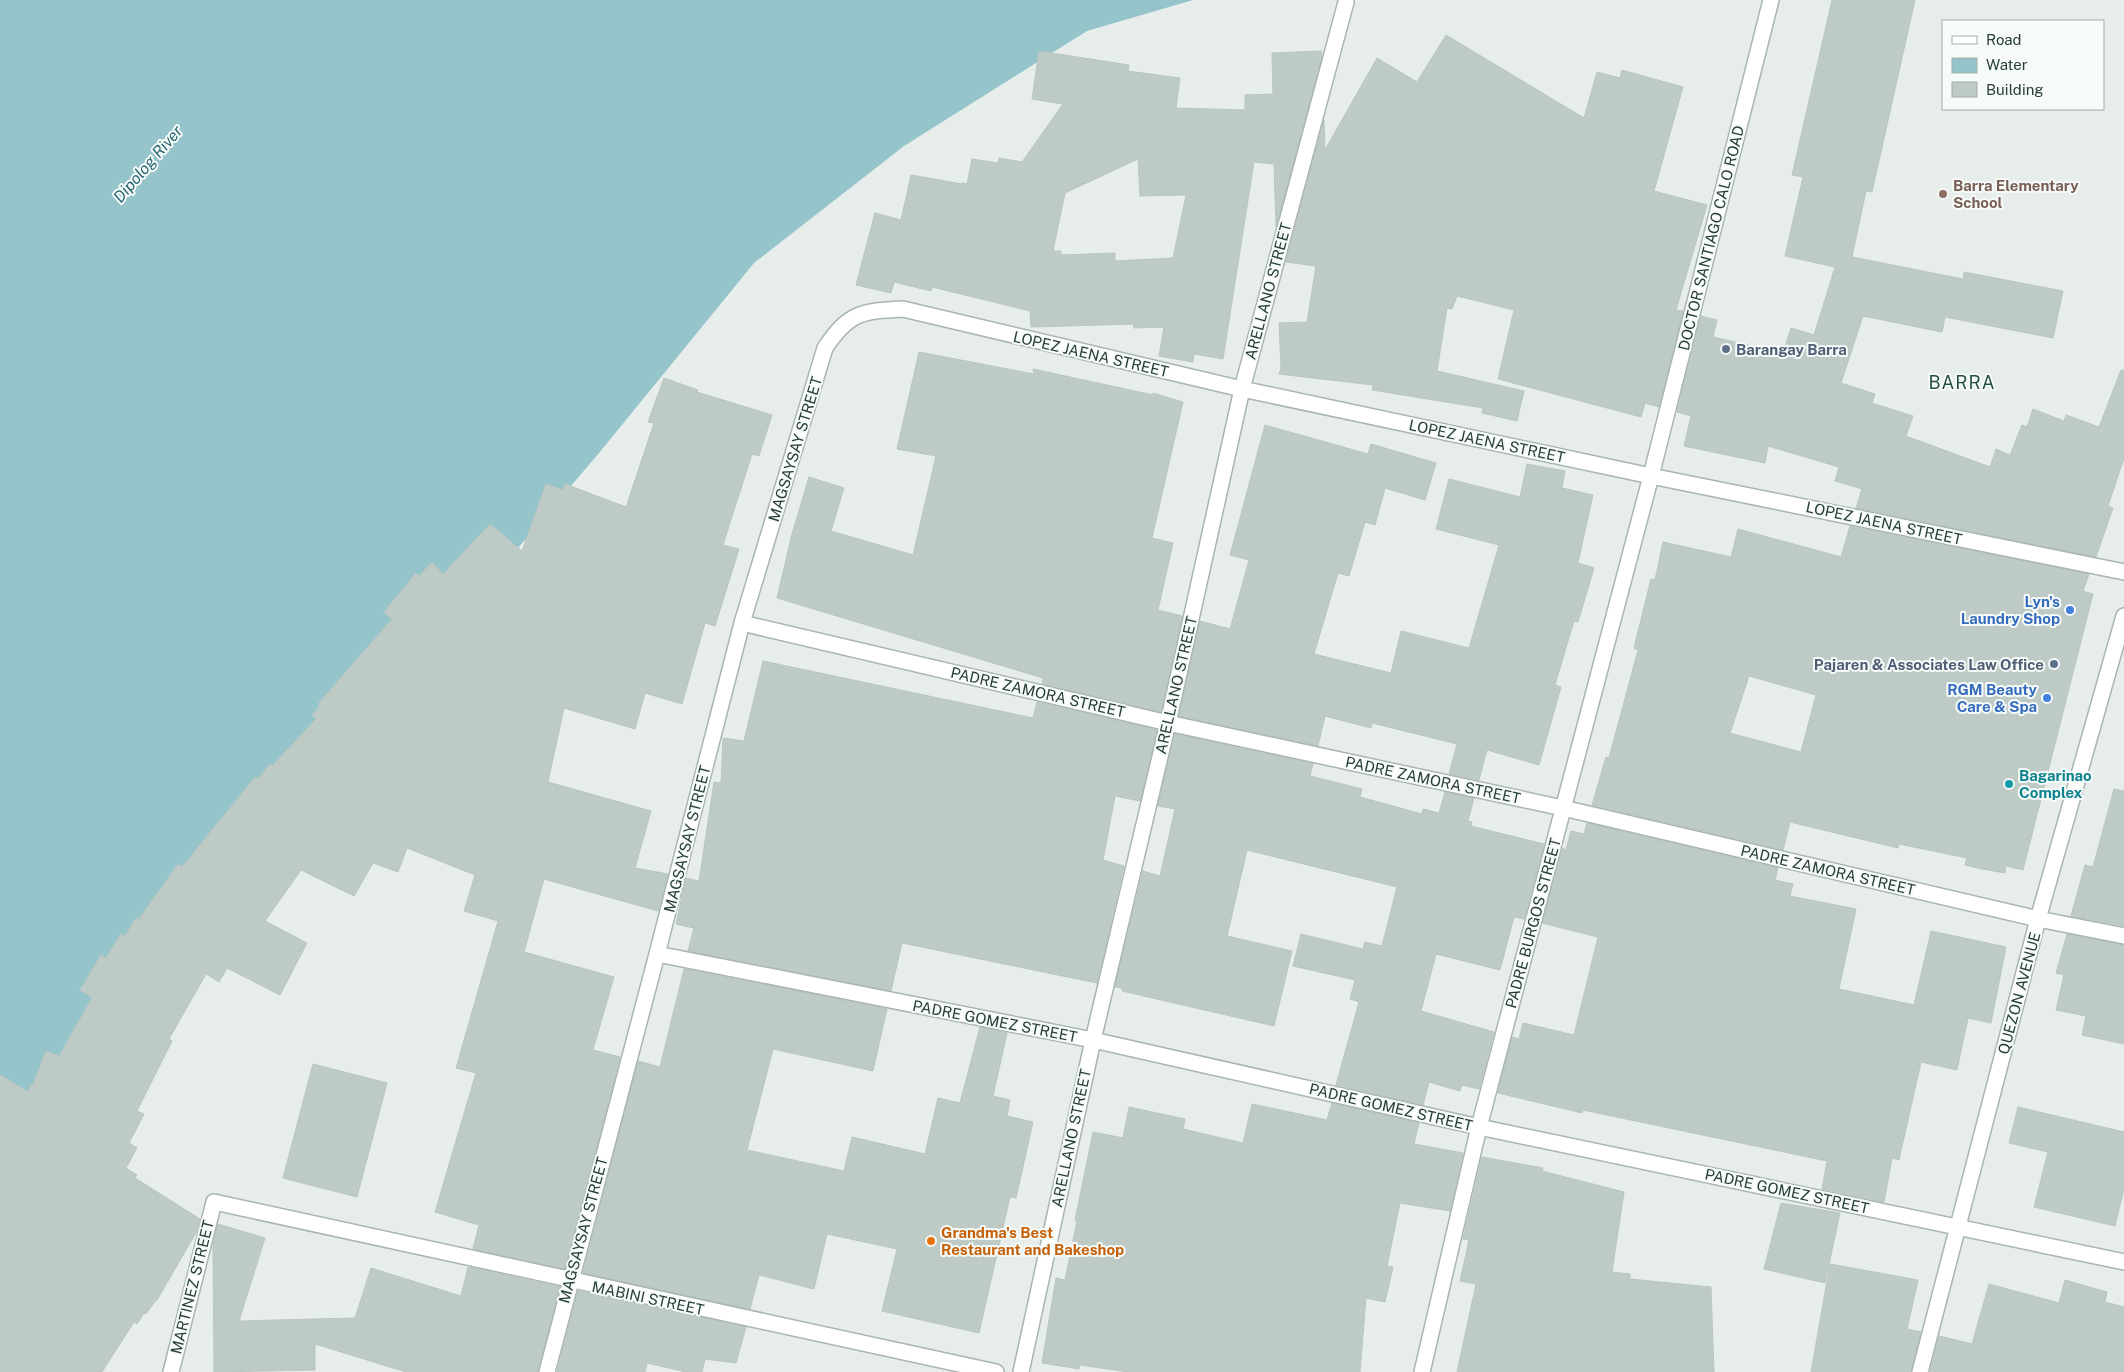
<svg xmlns="http://www.w3.org/2000/svg" width="2124" height="1372" viewBox="0 0 2124 1372" font-family="'Public Sans',sans-serif">
	<style>
		.water { fill: #95c4cb }
		.building { fill: #becac5; stroke: #b9c6c0; fill-rule: evenodd }
		.lines { fill: none; stroke-linecap: round; stroke-linejoin: round }
		.minor-casing { stroke: #a9b5b1; stroke-width: 18 }
		.minor { stroke: #fff; stroke-width: 15 }
		.education-dot { fill: #8d6e63; stroke: #f6faf8; stroke-width: 2 }
		.service-dot { fill: #5c6f8a; stroke: #f6faf8; stroke-width: 2 }
		.shop-dot { fill: #3f7fe0; stroke: #f6faf8; stroke-width: 2 }
		.culture-dot { fill: #0f9aa8; stroke: #f6faf8; stroke-width: 2 }
		.food-dot { fill: #e8710a; stroke: #f6faf8; stroke-width: 2 }
		.labels { text-anchor: middle; dominant-baseline: central; stroke-width: 4; stroke-linejoin: round; paint-order: stroke }
		.education-label { font-size: 15px; font-weight: bold; fill: #785e54; stroke: #f6faf8; text-anchor: start }
		.street-label { font-size: 15px; fill: #273d37; stroke: #f6faf8 }
		.service-label { font-size: 15px; font-weight: bold; fill: #4e5e75; stroke: #f6faf8; text-anchor: start }
		.shop-label { font-size: 15px; font-weight: bold; fill: #366cbe; stroke: #f6faf8; text-anchor: end }
		.culture-label { font-size: 15px; font-weight: bold; fill: #0d838f; stroke: #f6faf8; text-anchor: start }
		.food-label { font-size: 15px; font-weight: bold; fill: #c56008; stroke: #f6faf8; text-anchor: start }
		.water-label { font-size: 16px; font-style: italic; fill: #276873; stroke: #f6faf8 }
		.quarter-label { font-size: 18px; letter-spacing: 1px; fill: #254d42; stroke: #f6faf8 }
	</style>
	<rect width="100%" height="100%" fill="#e6edea"/>
	<path class="water" d="M0 0H1193L1087 31 904 146 754 263 599 453 345 751 0 1146Z"/>
	<path class="building" d="M1832 0H1915L1872 192 1866 191 1852 257 1963 279 1964 272 2063 291 2053 338 1945 317 1942 332 1863 316 1841 383 1875 394 1872 403 1913 416 1906 436 1990 467 1996 449 2010 455 2022 425 2027 427 2033 409 2064 421 2066 415 2099 427 2121 370H2124V458L2108 506 2113 508 2096 557 1856 508 1862 489 1835 481 1839 467 1768 446 1765 463 1684 446 1691 416 1677 412 1701 316 1717 320 1713 337 1783 353 1791 328 1814 335 1835 267 1785 256 1803 177 1792 175Z
		M1446 35 1584 118 1597 72 1620 78 1622 70 1683 87 1654 191 1707 205 1676 310 1683 311 1659 407 1645 403 1641 417 1498 379 1514 310 1457 296 1452 309 1447 308 1437 371 1524 391 1517 421 1482 413 1483 408 1372 390 1373 385 1279 374 1281 368 1279 323 1307 322 1316 266 1286 262 1324 120 1325 150 1377 58 1417 82Z
		M1039 51 1129 65 1128 71 1180 78 1176 108 1245 110V95L1273 94 1272 53 1321 51 1322 57 1276 227 1274 164 1254 162 1223 359 1194 354 1193 362 1159 356 1164 327 1134 328 1133 324 1031 327 1030 311 932 287 931 291 894 282 891 293 856 285 875 213 901 220 911 175 962 184V183L967 184 972 159 998 163 999 158 1022 162 1063 104 1032 99ZM1138 159 1140 196 1186 195 1173 258 1115 261V253L1061 255V251H1053L1065 193Z
		M919 352 1034 374 1033 369 1153 395V393L1183 402 1152 538 1173 543 1158 610 1182 616 1161 712 1042 684 1043 678 777 598 792 534 809 477 844 488 831 531 913 555 936 456 897 449Z
		M664 378 698 390 697 392 772 415 759 456 752 454 723 545 739 549 715 626 705 623 682 704 645 693 635 729 564 708 548 782 651 811 635 868 668 874 658 911 544 879 524 952 614 977 593 1050 620 1057 565 1269 473 1249 479 1225 435 1212 476 1073 456 1068 498 921 464 911 475 875 407 848 398 872 373 863 354 896 301 870 265 921 307 943 280 995 227 968 219 982 206 974 169 1039 172 1041 137 1111 144 1114 129 1143 137 1148 126 1168 137 1175 135 1178 200 1219 197 1231 157 1300H156L146 1314 144 1313 137 1324 134 1322 102 1372H0V1075L28 1092 31 1085H33L46 1051 59 1056 92 998 80 990 101 955 106 958 121 934 125 936 136 918 139 919 178 864 182 867 255 777 258 779 270 764 272 766 316 719 312 715 320 706 318 704 392 619 384 612 416 573 419 576 432 562 443 574 490 524 522 551 546 484 563 490 565 484 626 507 654 423 648 422Z
		M1265 425 1368 454 1371 444 1436 463 1425 500 1385 488 1375 525 1365 522 1349 576 1338 573 1314 654 1391 673 1401 631 1469 648 1499 545 1436 529 1449 479 1520 497 1527 464 1565 471 1562 488 1593 495 1578 563 1594 568 1578 622 1574 621 1555 685 1561 687 1539 765 1487 750 1479 780 1449 774 1457 744 1372 723 1371 728 1325 716 1318 746 1179 716 1200 621 1230 629 1249 560 1230 555Z
		M1850 526 2089 574 2083 591 2093 594 2023 870 2006 866 2005 873 1982 869 1965 865 1967 858 1899 844 1898 848 1790 822 1783 850 1592 805 1606 757 1609 758 1638 650 1634 648 1651 579 1655 580 1663 542 1731 557 1738 529 1841 557ZM1749 676 1816 695 1801 752 1730 733Z
		M763 661 1033 718 1037 702 1157 730 1140 801 1115 796 1103 860 1124 866 1097 983 902 943 891 991 688 951 694 928 676 924 686 878 699 881 714 782 721 783 723 738 744 741Z
		M1175 734 1313 764 1310 776 1362 789 1360 797 1422 814 1423 809 1439 813 1445 792 1474 798 1468 821 1472 822 1471 826 1544 844 1524 919 1514 917 1500 970 1436 954 1421 1011 1494 1032 1479 1089 1462 1085 1460 1091 1429 1082 1423 1105 1336 1085 1359 1002 1350 999 1355 980 1293 966 1301 934 1363 949 1365 942 1382 946 1397 887 1247 850 1227 936 1292 951 1274 1026 1122 991V988L1115 987 1143 871 1160 876 1175 809 1158 806Z
		M2114 789 2124 791V926L2071 916 2085 865 2093 867Z
		M1587 823 1778 868 1775 880 1793 884 1790 896 1856 909 1839 989 1914 1005 1931 931 2006 947 1991 1023 1968 1018 1957 1070 1921 1062 1899 1160 1892 1158 1884 1202 1822 1189 1827 1161 1583 1110 1582 1113 1498 1093 1512 1037 1519 1039 1523 1023 1574 1035 1598 937 1542 923 1562 848 1566 850 1571 831 1584 834Z
		M2067 934 2124 945V1044L2082 1035 2086 1016 2056 1010 2064 975 2056 973Z
		M684 969 887 1009 873 1071 773 1049 747 1150 844 1171 852 1137 925 1154 938 1098 960 1103 980 1027 1007 1033 993 1096 1010 1100 1007 1116 1033 1122 1016 1198 1010 1197 979 1333 882 1311 897 1249 827 1234 814 1289 759 1275 750 1309 583 1273 638 1061 660 1067Z
		M313 1064 387 1083 357 1197 283 1178Z
		M1332 1103 1419 1123 1414 1144 1463 1153 1450 1211 1400 1203 1387 1266 1393 1267 1385 1302 1366 1298 1360 1372H1128L1080 1365 1079 1369 1042 1363 1056 1278 1065 1280 1077 1221 1075 1220 1093 1132 1123 1138 1129 1107 1185 1119 1183 1129 1243 1143 1252 1104 1327 1120Z
		M2018 1107 2124 1132V1189L2115 1226 2034 1207 2048 1152 2009 1143Z
		M1482 1157 1543 1168 1542 1171 1624 1192 1612 1272 1630 1274V1279L1711 1287 1714 1372H1457L1476 1284 1460 1281 1469 1240 1463 1239Z
		M1781 1203 1840 1213 1825 1283 1764 1269Z
		M218 1224 265 1238 239 1321 355 1318 371 1268 461 1296 468 1267 560 1287 538 1372H406L315 1344V1370L214 1372 213 1245Z
		M1830 1264 1918 1280 1907 1329 1921 1332 1911 1372H1811Z
		M2065 1280 2107 1292 2105 1302 2124 1307V1372H1930L1939 1336 1972 1344 1989 1284 2059 1303Z
		M578 1291 746 1327 736 1363 705 1359 702 1372H686L647 1363 645 1372H557Z"/>
	<g class="lines">
		<defs>
			<path id="minor" d="M742 623 1168 723 1563 808 2038 919 2124 936
				M657 954 1093 1040 1479 1127 2124 1262
				M171 1372 214 1202 996 1372
				M547 1372 657 954 742 623 825 348C849 312 862 311 903 309L1242 389 1651 476 2124 572
				M1021 1372 1093 1040 1168 723 1242 389 1346 2
				M1422 1372 1479 1127 1651 476 1771 0
				M1920 1372 2038 919 2124 616"/>
		</defs>
		<use href="#minor" class="minor-casing"/>
		<use href="#minor" class="minor"/>
	</g>
	<circle class="education-dot" cx="1943" cy="194" r="5"/>
	<g class="service-dot">
		<circle cx="1726" cy="349" r="5"/>
		<circle cx="2054" cy="664" r="5"/>
	</g>
	<g class="shop-dot">
		<circle cx="2070" cy="610" r="5"/>
		<circle cx="2047" cy="698" r="5"/>
	</g>
	<circle class="culture-dot" cx="2009" cy="784" r="5"/>
	<circle class="food-dot" cx="931" cy="1241" r="5"/>
	<g class="labels">
		<g class="education-label">
			<text x="1953" y="185">Barra Elementary<tspan x="1953" dy="17">School</tspan></text>
		</g>
		<g class="street-label">
			<text transform="translate(1711 238) rotate(-76)">DOCTOR SANTIAGO CALO ROAD</text>
			<text transform="translate(1268 291) rotate(-75)">ARELLANO STREET</text>
			<text transform="translate(1091 354) rotate(13)">LOPEZ JAENA STREET</text>
			<text transform="translate(1487 441) rotate(12)">LOPEZ JAENA STREET</text>
			<text transform="translate(795 449) rotate(-73)">MAGSAYSAY STREET</text>
			<text transform="translate(1884 523) rotate(12)">LOPEZ JAENA STREET</text>
			<text transform="translate(1176 685) rotate(-77)">ARELLANO STREET</text>
			<text transform="translate(1038 692) rotate(13)">PADRE ZAMORA STREET</text>
			<text transform="translate(1433 780) rotate(12)">PADRE ZAMORA STREET</text>
			<text transform="translate(687 839) rotate(-76)">MAGSAYSAY STREET</text>
			<text transform="translate(1828 870) rotate(13)">PADRE ZAMORA STREET</text>
			<text transform="translate(1533 923) rotate(-75)">PADRE BURGOS STREET</text>
			<text transform="translate(2019 993) rotate(-75)">QUEZON AVENUE</text>
			<text transform="translate(995 1021) rotate(11)">PADRE GOMEZ STREET</text>
			<text transform="translate(1391 1107) rotate(13)">PADRE GOMEZ STREET</text>
			<text transform="translate(1071 1138) rotate(-78)">ARELLANO STREET</text>
			<text transform="translate(1787 1191) rotate(12)">PADRE GOMEZ STREET</text>
			<text transform="translate(583 1230) rotate(-75)">MAGSAYSAY STREET</text>
			<text transform="translate(192 1287) rotate(-76)">MARTINEZ STREET</text>
			<text transform="translate(648 1298) rotate(12)">MABINI STREET</text>
		</g>
		<g class="service-label">
			<text x="1736" y="349">Barangay Barra</text>
			<text x="2044" y="664" text-anchor="end">Pajaren &amp; Associates Law Office</text>
		</g>
		<g class="shop-label">
			<text x="2060" y="601">Lyn's<tspan x="2060" dy="17">Laundry Shop</tspan></text>
			<text x="2037" y="689">RGM Beauty<tspan x="2037" dy="17">Care &amp; Spa</tspan></text>
		</g>
		<g class="culture-label">
			<text x="2019" y="775">Bagarinao<tspan x="2019" dy="17">Complex</tspan></text>
		</g>
		<g class="food-label">
			<text x="941" y="1232">Grandma's Best<tspan x="941" dy="17">Restaurant and Bakeshop</tspan></text>
		</g>
		<g class="water-label">
			<text transform="translate(148 164) rotate(-49)">Dipolog River</text>
		</g>
		<g class="quarter-label">
			<text x="1962" y="382">BARRA</text>
		</g>
	</g>
	<rect x="1942" y="20" width="162" height="90" fill="#f6faf8" stroke="#a3aeab"/>
	<rect x="1952" y="36" width="25" height="8" fill="#ffffff" stroke="#a3aeab"/>
	<text x="1986" y="45" font-size="15" fill="#273d37">Road</text>
	<rect x="1952" y="58" width="25" height="15" fill="#95c4cb" stroke="#a3aeab"/>
	<text x="1986" y="70" font-size="15" fill="#273d37">Water</text>
	<rect x="1952" y="82" width="25" height="15" fill="#becac5" stroke="#a3aeab"/>
	<text x="1986" y="95" font-size="15" fill="#273d37">Building</text>
</svg>
